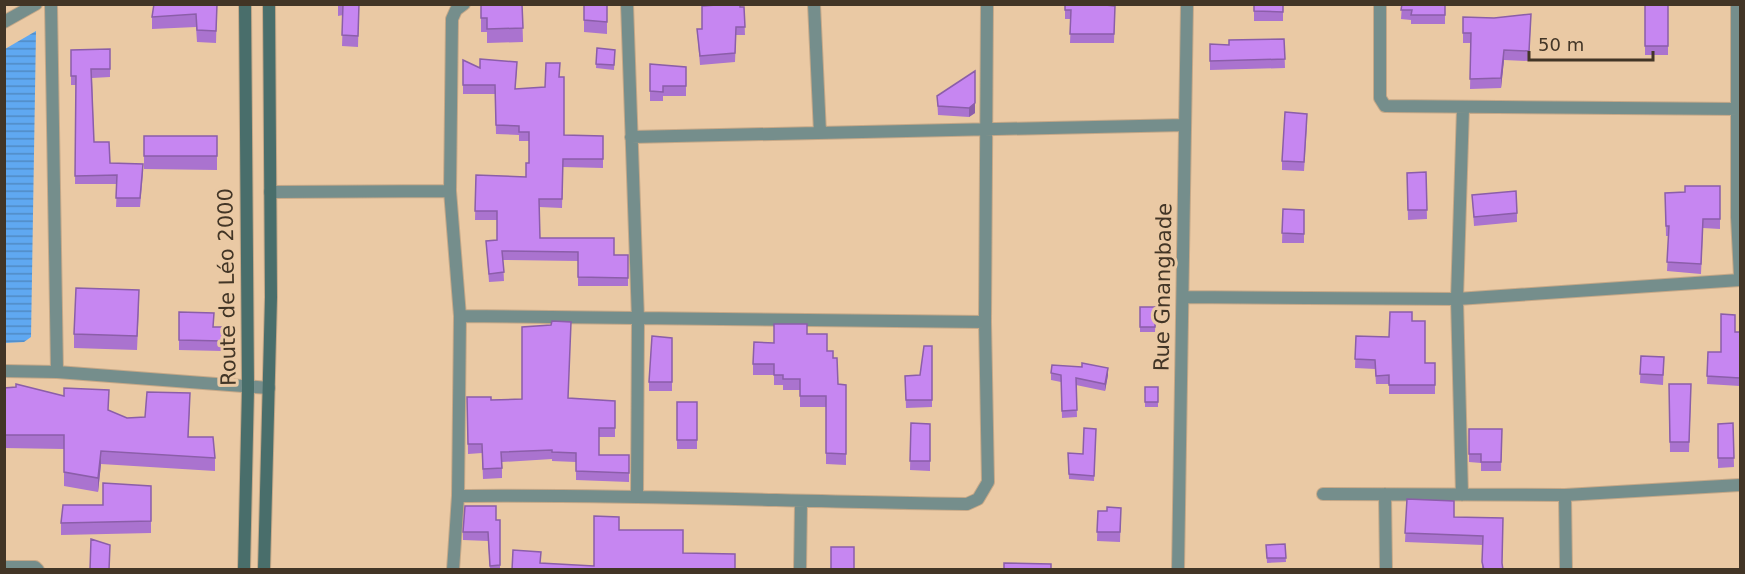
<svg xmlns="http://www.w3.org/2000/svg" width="1745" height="574" viewBox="0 0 1745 574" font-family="'DejaVu Sans',sans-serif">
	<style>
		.water { fill: url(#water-rules) }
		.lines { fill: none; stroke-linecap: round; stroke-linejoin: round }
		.street-casing { stroke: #c5a888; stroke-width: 14 }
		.secondary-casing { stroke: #c5a888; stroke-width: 14 }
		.street { stroke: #758e8c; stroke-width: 12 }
		.secondary { stroke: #496e6b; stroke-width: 12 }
		.wall { fill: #aa73cf }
		.shaded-wall { fill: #8b5ea9 }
		.building { fill: #c686f1; stroke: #8b5ea9; stroke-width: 1.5 }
		.labels { text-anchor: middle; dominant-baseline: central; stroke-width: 6; stroke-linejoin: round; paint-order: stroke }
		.street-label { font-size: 21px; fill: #423526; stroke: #eac9a4 }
	</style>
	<defs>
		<pattern id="water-rules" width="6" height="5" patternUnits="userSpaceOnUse" patternTransform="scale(1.5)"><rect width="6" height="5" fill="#5fa8f1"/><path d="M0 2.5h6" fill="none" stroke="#508ac3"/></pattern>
	</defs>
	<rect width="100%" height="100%" fill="#eac9a4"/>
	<path class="water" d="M36 31 31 337 24 342 5 343V49Z"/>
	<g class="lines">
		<defs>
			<path id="street" d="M51 4 57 372
				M627 4 638 319 637 497
				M814 4 820 133
				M1380 4V98L1385 106 1740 109
				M1737 4V217L1740 276
				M4 22 36 4
				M631 137 1185 125
				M270 192 450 191
				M1183 297 1457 299 1740 280
				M460 316 985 322
				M4 371 57 372 269 388
				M1323 494 1565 495 1740 485
				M1385 494 1386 570
				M1462 495 1457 299 1463 108
				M1565 495 1566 570
				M458 496C628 494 797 502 967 504L978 499 988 482 985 322 987 4
				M4 567H35L38 570
				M453 570 458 496 460 316 450 191 452 19 456 10 464 4
				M800 570 801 502
				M1178 570 1187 4"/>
			<path id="secondary" d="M244 570 248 388 245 4
				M264 570 271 297 269 4"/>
		</defs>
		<use href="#street" class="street-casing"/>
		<use href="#secondary" class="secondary-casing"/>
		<use href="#street" class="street"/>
		<use href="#secondary" class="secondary"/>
	</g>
	<path class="wall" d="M217 4 216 43 197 42 196 27 152 29V17Z
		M338 4H359L358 47 342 46 343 15 338 16Z
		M481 4H522L523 42 487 43V32H481Z
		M584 4H607V34L584 32Z
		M1108 4V6H1115L1114 43H1070L1071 19H1065V10Z
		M1254 4H1283V21H1254Z
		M1402 4H1445V24H1411V20L1401 19Z
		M1645 4H1668V55H1645Z
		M716 5 744 7 745 35H736L735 62 700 65 697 29H702Z
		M1531 14 1529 61 1504 60 1501 88 1470 89 1471 43H1463V17L1494 18Z
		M1284 39 1285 68 1210 70V44L1229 45Z
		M597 48 615 50 614 70 596 68Z
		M110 49V77L92 78 94 142 110 163 143 173 140 207H116L117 184H75L76 85H71V50Z
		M463 60 480 68 517 70 515 89 545 87 559 77 564 135 603 136V168L563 167 562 208 539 207 540 238 614 255H628V286H578V261L503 260 504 281 489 282 486 241 497 240V220H475L476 175 526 177 529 163V141H519V135L496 134 495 94H463Z
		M650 64 686 67V96H663V101H650Z
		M975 71V113L969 117 938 115 937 96Z
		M1307 123 1304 171 1282 170V161Z
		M144 136H217V170L144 169Z
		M1426 172 1427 219 1408 220 1407 173Z
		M1720 186V229L1703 228 1701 274 1667 271 1669 236H1666L1665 193 1685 192Z
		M1472 195 1517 213V222L1474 226Z
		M1283 209 1304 210V243H1282Z
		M139 304 137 350 74 348V334Z
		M1140 307H1156L1155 332H1140Z
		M179 312 213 327H222V351L179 350Z
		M1412 321 1425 363H1435V394H1389V384H1376L1375 369 1355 368 1356 336 1389 337Z
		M1740 332V386L1707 384 1708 352H1721Z
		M807 334 827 351 833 358 838 384 846 385V465L826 464V407H800V390H783V385H774V375H753V364L774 343Z
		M672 338V391H649V382Z
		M932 346V407L906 408 905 376 920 375Z
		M1641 356 1664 357 1663 385 1640 383Z
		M1082 367 1108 375 1105 391 1076 385 1077 417 1062 418 1061 382 1051 380V373Z
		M1669 384 1691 394 1689 452H1670Z
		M1145 387H1158V407H1145Z
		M4 388 108 410 127 418 145 417 190 406 188 437 215 458V471L101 464 98 492 64 486V449L4 448Z
		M467 397 491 400 568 398 615 401V437H599V455H629V482L576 480V462L552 461V459L502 462V478L483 479 482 453 468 454Z
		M677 402H697V449H677Z
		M911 423 930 424V471L910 470Z
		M1733 423 1734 467 1718 468V424Z
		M1096 429 1094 481 1069 479 1068 453 1083 454Z
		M1469 429H1502L1501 471H1481V463L1469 462Z
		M151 486V533L61 535V523L103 505Z
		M1407 499 1454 517 1503 518 1502 564 1503 570H1482L1483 545 1405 542Z
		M1121 508 1120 542 1097 541 1098 511H1107Z
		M496 520H500V570H490L488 541 463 540V532Z
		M1285 544 1286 562 1267 563 1266 545Z"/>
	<path class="shaded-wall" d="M1504 50V60L1501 88V78Z
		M975 103V113L969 117V108Z
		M1108 368V375L1105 391V384Z
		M101 451V464L98 492V478Z"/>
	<path class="building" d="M154 4H217L216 31 197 30 196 14 152 17Z
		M343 4H359L358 36 342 35Z
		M481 4H522L523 28 487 29V18H481Z
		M584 4H607V22L584 20Z
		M716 4H740V7H744L745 27H736L735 53 700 56 697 29H702V6L716 5Z
		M1065 4H1106V5L1115 6 1114 34H1070L1071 10H1065Z
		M1254 4H1283V12L1254 11Z
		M1402 4H1445V15H1411L1412 10H1401Z
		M1645 4H1668V46H1645Z
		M1531 14 1529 51 1504 50 1501 78 1470 79 1471 33H1463V17L1494 18Z
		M1284 39 1285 59 1210 61V44L1229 45V40Z
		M597 48 615 50 614 65 596 64Z
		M110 49V69H91L94 142H109L110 163 143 164 140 198H116L117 175 75 176 76 76H71V50Z
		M480 59 517 62 515 89 545 87 546 63H560L559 77H564V135L603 136V159H563L562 199H539L540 238H614V255H628V278L578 277V252L502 251 504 272 489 274 486 241 497 240V211H475L476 175 526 177V163H529V132H519V126L496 125 495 85H463V60L480 68Z
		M650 64 686 67V86H663V92L650 91Z
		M975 71V103L969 108 938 106 937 96Z
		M1285 112 1307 114 1304 162 1282 161Z
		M144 136H217V156H144Z
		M1426 172 1427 210H1408L1407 173Z
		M1685 186H1720V219H1703L1701 264 1667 262 1669 226H1666L1665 193 1685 192Z
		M1516 191 1517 213 1474 217 1472 195Z
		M1283 209 1304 210V234L1282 233Z
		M76 288 139 290 137 336 74 334Z
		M1140 307H1156L1155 327H1140Z
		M179 312 214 313 213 327H222V341L179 340Z
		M1390 312H1412V321H1425V363H1435V385H1389V375L1376 376 1375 360 1355 359 1356 336 1389 337Z
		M1721 314 1735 315V332H1740V378L1707 376 1708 352H1721Z
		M552 321 571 322 568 398 615 401V428H599V455H629V473L576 471V453L552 452V450L501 452 502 468 483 469 482 444H468L467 397H491V400L522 399V327L551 325Z
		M774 324H807V334H827V351H833V358H837L838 384 846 385V454L826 453V396H800V379H783V375H774V364H753L754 342 774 343Z
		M652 336 672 338V382H649Z
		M924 346H932V400H906L905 376 920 375Z
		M1641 356 1664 357 1663 375 1640 374Z
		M1082 363 1108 368 1105 384 1076 378 1077 410 1062 411 1061 375 1051 373 1052 365 1082 367Z
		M16 384 64 396V388L109 390 108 410 127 418 145 417 147 392 190 393 188 437H213L215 458 101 451 98 478 64 472V435H4V388L16 387Z
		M1669 384H1691L1689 442H1670Z
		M1145 387H1158V402H1145Z
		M677 402H697V440H677Z
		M911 423 930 424V461H910Z
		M1733 423 1734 458H1718V424Z
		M1084 428 1096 429 1094 476 1069 474 1068 453 1083 454Z
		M1469 429H1502L1501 462H1481V454H1469Z
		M103 483 151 486V521L61 523 63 505H103Z
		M1407 499 1454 501V517L1503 518 1502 563 1503 570H1484L1482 562 1483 536 1405 533Z
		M465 506H496V520H500V565L490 566 488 532H463Z
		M1107 507 1121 508 1120 532H1097L1098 511H1107Z
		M594 516 619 517V530H683V553L735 554V570H512L513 550 541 552 540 563 594 566Z
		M91 539 110 545 109 570H90Z
		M1285 544 1286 558H1267L1266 545Z
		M831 547H854V570H831Z
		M1004 563 1051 564V570H1004Z"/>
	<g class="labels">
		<g class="street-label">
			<text transform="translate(227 287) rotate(-91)">Route de Léo 2000</text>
			<text transform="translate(1163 287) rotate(-89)">Rue Gnangbade</text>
		</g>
	</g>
	<rect width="1745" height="574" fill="none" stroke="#423526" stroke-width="12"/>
	<path d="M1529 51v9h124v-9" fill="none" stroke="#423526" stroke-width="3"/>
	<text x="1538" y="51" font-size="18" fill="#423526" stroke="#eac9a4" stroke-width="4.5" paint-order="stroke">50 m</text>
</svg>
